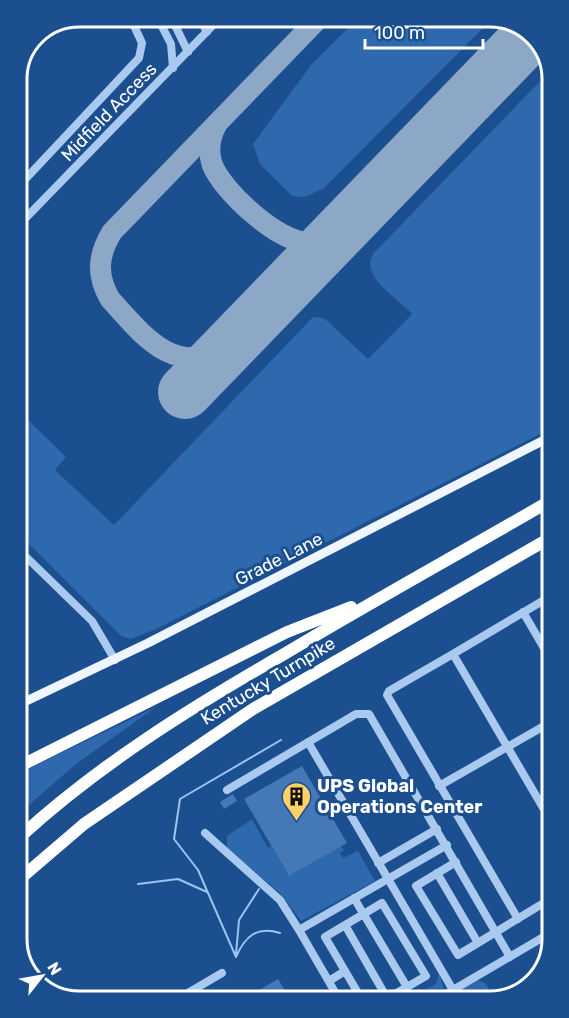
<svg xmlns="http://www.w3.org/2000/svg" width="569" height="1018" viewBox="0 0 569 1018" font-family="Rubik,sans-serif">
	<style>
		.green { fill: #2e69ad }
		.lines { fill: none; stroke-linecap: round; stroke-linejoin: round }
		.stream { stroke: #9cc4f0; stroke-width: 2 }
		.taxiway { stroke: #8da7c7; stroke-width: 21 }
		.runway { stroke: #8da7c7; stroke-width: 54 }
		.building { fill: #4478b7 }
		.minor { stroke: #a9c9ee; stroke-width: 8 }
		.major { stroke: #f0f6ff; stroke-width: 9 }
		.highway { stroke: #fff; stroke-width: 12 }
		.labels { text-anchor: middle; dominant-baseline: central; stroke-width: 6; stroke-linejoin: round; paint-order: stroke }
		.street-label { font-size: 18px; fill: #fff; stroke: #1b4f8f }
		.poi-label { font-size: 18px; font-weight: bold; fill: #fff; stroke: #1b4f8f; text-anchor: start }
		.rim { fill: none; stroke: #fff; stroke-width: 3 }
	</style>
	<rect width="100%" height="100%" fill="#1b4f8f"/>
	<path class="green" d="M359 17H494L324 188 305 197 292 196 260 164 253 144 311 65Z
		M548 73 550 429 156 629 131 639 121 636 19 534 18 410 66 457 55 470 114 525 313 317 324 318 368 359 412 314C399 299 360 278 373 254Z
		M156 707 76 764 21 812 20 773Z
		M252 819 268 848 271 846 289 876 341 846 344 850 340 853 343 858 358 851 375 881 301 921 280 893 227 849V836Z
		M439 973 444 989 430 998H411L436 984Z
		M478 980 486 984 493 997H448Z"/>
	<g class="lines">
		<path class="stream" d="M138 884 178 879 207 892
			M280 933C257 926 245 936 236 957L198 870 174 839 180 799 281 740
			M236 954 239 920 259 889"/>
		<path class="taxiway" d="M217 124C210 136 208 151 212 164 222 191 278 242 307 242 323 242 336 232 348 223
			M230 345C176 379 145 338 110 299 96 275 98 255 112 232L320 17"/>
		<path class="runway" d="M185 392 531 34"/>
	</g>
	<path class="building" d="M302 766 347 843 289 876 244 799Z
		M233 794 237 801 224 809 220 802Z
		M278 979 290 999 242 1000Z"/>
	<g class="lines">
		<path class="minor" d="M157 17 171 44 173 68
			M171 17 188 52
			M199 17 207 32
			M17 188 139 58 142 43 130 17
			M17 227 221 17
			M19 550 92 621 115 660
			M523 612 551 660
			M453 654 551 596
			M308 742 453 990
			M439 786 551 722
			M227 790 356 714H369L510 957
			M205 833 280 900 299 930 447 845
			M456 862 416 886 458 955 552 898
			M378 863 437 829
			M437 873 478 943
			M354 898 407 987 426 976 382 903 325 937 361 998
			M518 919 387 695 389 691 453 654 552 823
			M345 925 387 998
			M299 930 339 999
			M329 981 345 971
			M441 997 552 932
			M388 998 407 987
			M176 1000 222 973"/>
		<path class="major" d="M20 704 148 643 550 437"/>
		<path class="highway" d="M20 766 287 632 351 607
			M21 836C101 763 192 707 286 653 373 601 462 552 550 501
			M21 878 84 824 253 709 550 538"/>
	</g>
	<defs>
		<symbol id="building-pin" viewBox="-11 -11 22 30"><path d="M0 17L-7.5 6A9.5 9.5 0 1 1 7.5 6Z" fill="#ffd166" stroke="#1b4f8f"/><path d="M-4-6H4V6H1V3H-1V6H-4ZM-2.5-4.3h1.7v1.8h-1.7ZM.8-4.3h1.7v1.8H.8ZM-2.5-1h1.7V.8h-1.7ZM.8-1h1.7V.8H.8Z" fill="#111"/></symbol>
	</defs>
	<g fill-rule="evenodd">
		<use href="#building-pin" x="280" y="780" width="33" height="45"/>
	</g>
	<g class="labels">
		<g class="street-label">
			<text transform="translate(109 112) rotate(-46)">Midfield Access</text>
			<text transform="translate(279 559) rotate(-27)">Grade Lane</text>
			<text transform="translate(268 681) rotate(-31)">Kentucky Turnpike</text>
		</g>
		<g class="poi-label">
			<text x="317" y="786">UPS Global<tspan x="317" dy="21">Operations Center</tspan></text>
		</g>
	</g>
	<path d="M0 0H569V1018H0ZM79 27H490A52 52 0 0 1 542 79V939A52 52 0 0 1 490 991H79A52 52 0 0 1 27 939V79A52 52 0 0 1 79 27Z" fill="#1b4f8f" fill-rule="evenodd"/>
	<path class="rim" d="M79 27H490A52 52 0 0 1 542 79V939A52 52 0 0 1 490 991H79A52 52 0 0 1 27 939V79A52 52 0 0 1 79 27Z"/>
	<g transform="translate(42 976) rotate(59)" stroke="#1b4f8f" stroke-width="4.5" paint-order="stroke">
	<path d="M0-4.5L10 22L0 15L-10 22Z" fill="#ffffff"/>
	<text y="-9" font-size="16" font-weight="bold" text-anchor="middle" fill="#ffffff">N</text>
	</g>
	<path d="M365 39v9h118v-9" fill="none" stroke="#ffffff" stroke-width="3"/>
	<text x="374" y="39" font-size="18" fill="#ffffff" stroke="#1b4f8f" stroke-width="4.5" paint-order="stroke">100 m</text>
</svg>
